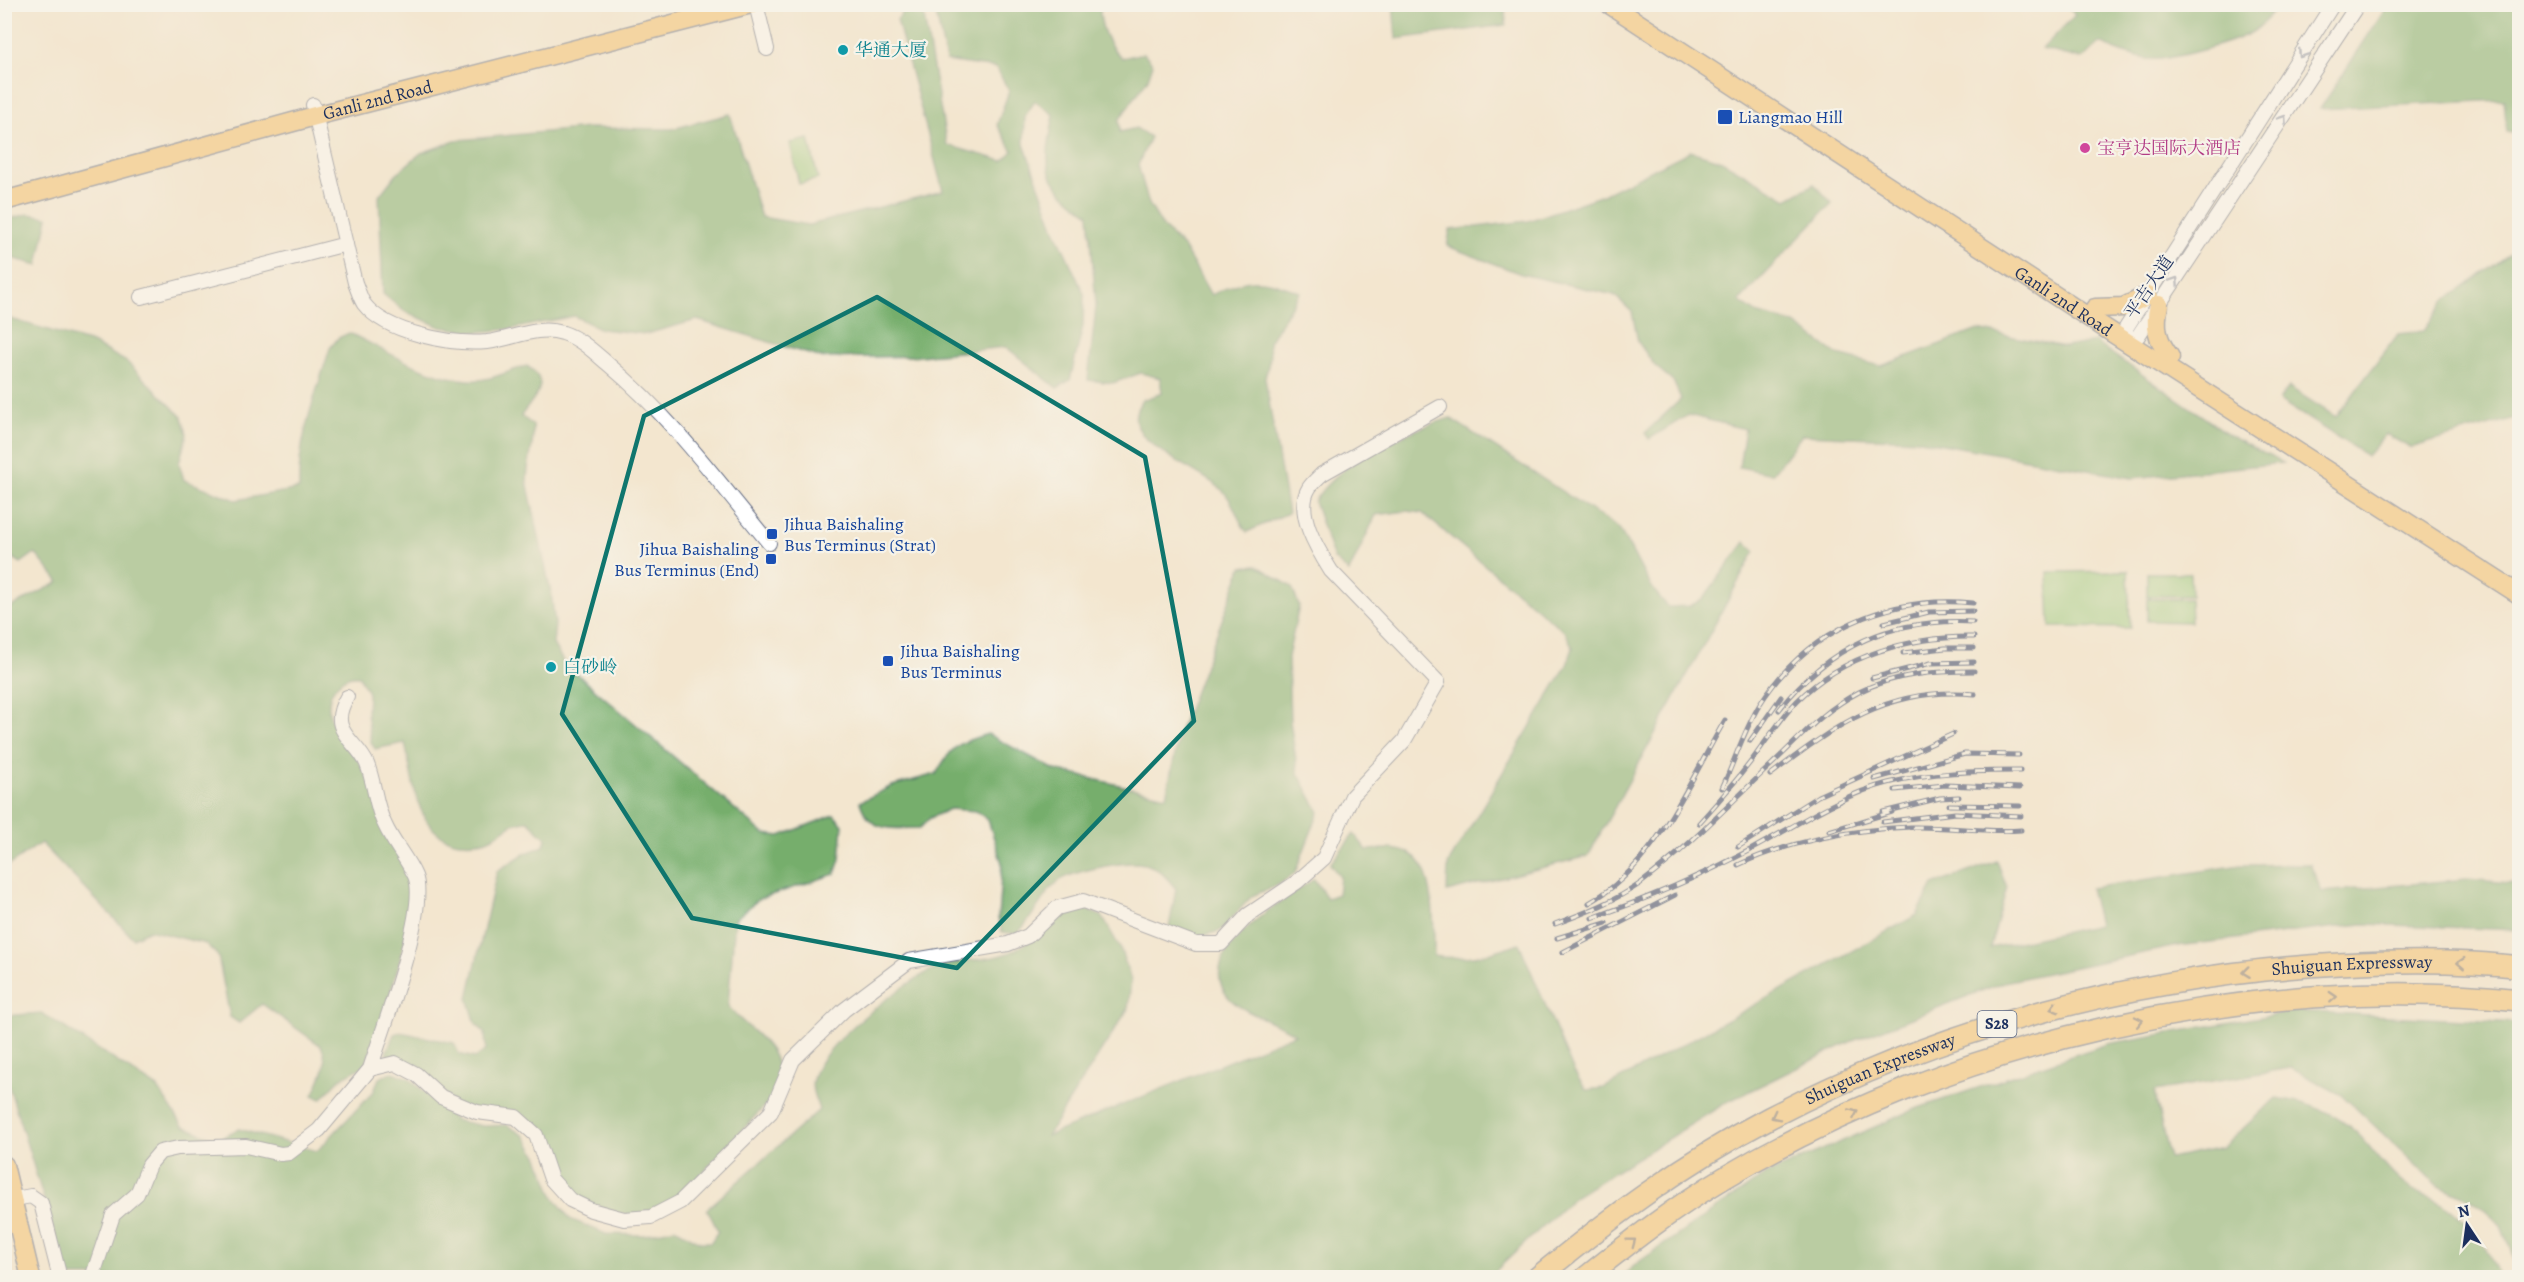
<svg xmlns="http://www.w3.org/2000/svg" width="2524" height="1282" viewBox="0 0 2524 1282" font-family="Alegreya,'Noto Serif SC',serif">
	<style>
		.green { fill: #93ca7c; stroke: #577c6d; stroke-width: 1.5 }
		.forest { fill: #76ae6c; stroke: #486e65; stroke-width: 1.5 }
		.lines { fill: none; stroke-linecap: round; stroke-linejoin: round }
		.minor-casing { stroke: #676f86; stroke-width: 16 }
		.major-casing { stroke: #676f86; stroke-width: 21 }
		.highway-casing { stroke: #676f86; stroke-width: 24 }
		.minor { stroke: #fff; stroke-width: 14 }
		.major { stroke: #f6c06b; stroke-width: 18 }
		.highway { stroke: #f6c06b; stroke-width: 21 }
		.rail-casing { stroke: #1b2f5e; stroke-width: 5 }
		.rail { stroke: #f7f3e8; stroke-width: 3; stroke-dasharray: 9; stroke-linecap: butt }
		.oneway { stroke: #8d97ae }
		.oneway2 { stroke: #7e7064 }
		.marked { fill: none; stroke: #0f766e; stroke-width: 4.5; stroke-linejoin: round }
		.culture-dot { fill: #0f9aa8; stroke: #f7f3e8; stroke-width: 2 }
		.transit-dot { fill: #1a4fb4; stroke: #f7f3e8; stroke-width: 2 }
		.hotel-dot { fill: #d1479c; stroke: #f7f3e8; stroke-width: 2 }
		.labels { text-anchor: middle; dominant-baseline: central; stroke-width: 4.5; stroke-linejoin: round; paint-order: stroke }
		.shield { fill: #f7f3e8; stroke: #5d6a87; stroke-width: 1.5 }
		.shield-label { font-size: 16px; font-weight: bold; fill: #1b2f5e }
		.culture-label { font-size: 18px; fill: #0d838f; stroke: #f7f3e8; text-anchor: start }
		.street-label { font-size: 18px; fill: #1b2f5e; stroke: #f7f3e8 }
		.transit-label { font-size: 18px; fill: #164399; stroke: #f7f3e8; text-anchor: start }
		.hotel-label { font-size: 18px; fill: #b23c85; stroke: #f7f3e8; text-anchor: start }
	</style>
	<rect width="100%" height="100%" fill="#f7f3e8"/>
	<filter id="ink" filterUnits="userSpaceOnUse"><feTurbulence type="fractalNoise" baseFrequency=".0167" numOctaves="2"/><feDisplacementMap in="SourceGraphic" scale="12" xChannelSelector="R" yChannelSelector="G"/><feConvolveMatrix kernelMatrix="1 2 1 2 8 2 1 2 1" color-interpolation-filters="sRGB"/></filter>
	<filter id="wash" filterUnits="userSpaceOnUse"><feTurbulence type="fractalNoise" baseFrequency=".008" numOctaves="4" result="noise"/><feDisplacementMap in="SourceGraphic" scale="24" xChannelSelector="R" yChannelSelector="G"/><feGaussianBlur stdDeviation="1.35" result="paint"/><feColorMatrix in="noise" values="0 0 0 0 0 0 0 0 0 0 0 0 0 0 0 0 0 1.4 0 .05"/><feComposite in="paint" operator="in"/></filter>
	<g filter="url(#wash)">
		<rect width="100%" height="100%" fill="#f3e6cf"/>
		<path class="green" d="M809 139 818 179 799 184 790 143Z
			M2128 571 2130 628 2050 627 2048 572Z
			M2147 573H2190L2191 596H2147Z
			M2147 599H2190L2191 622 2147 621Z"/>
		<path class="forest" d="M929 5H1100C1099 25 1107 45 1122 58L1144 53 1153 64 1148 79 1119 120 1120 132 1136 128 1150 137 1138 165 1149 204 1163 227 1184 248 1211 295C1251 276 1259 277 1300 292L1269 342 1270 358 1265 378 1288 513 1247 532C1236 519 1235 502 1222 490 1201 471 1142 449 1136 422 1134 413 1138 407 1142 400L1162 393 1160 378 1141 373 1113 383 1088 380 1096 306 1089 214C1042 180 1043 170 1054 115L1035 101 1025 116 1024 144 1056 232 1084 294 1083 326 1070 380 1057 388 1006 347 920 356 822 358 697 320 646 334 601 329 574 316 511 329 476 332 440 327 404 311 383 294 379 196 396 174 421 153 458 140 588 128 672 129 730 114 761 217 809 225 943 191 897 20 906 8 915 9 924 17 947 145 1003 161 1013 151 997 125 1009 91 996 68 946 61 935 9Z
			M1393 5H1505L1506 25 1396 39Z
			M2066 5H2284C2270 10 2266 23 2254 31 2236 42 2167 62 2147 59 2131 56 2115 50 2100 43L2082 59 2042 49 2075 15Z
			M2388 5H2519V134L2507 132 2504 100 2320 109Z
			M1690 151 1720 160 1787 199 1814 184 1832 203 1739 301 1756 313 1795 324 1838 355 1881 366 1978 330 2065 347 2095 342 2237 440 2283 463 2132 478 1920 440 1802 435 1772 474 1739 467 1745 429 1688 415 1649 439 1645 433 1681 399 1673 381 1655 366 1638 342 1632 312 1614 295 1521 274 1447 246 1450 230 1528 221 1603 195Z
			M28 214 48 217 38 265 11 258 5 280V220Z
			M2519 247V417L2410 448 2386 434 2367 456 2279 400 2289 387 2336 417 2398 334 2424 331 2445 301Z
			M4 317 92 343 127 362 182 417 187 434 179 463 184 480 236 500 299 489C297 440 316 394 330 348L338 338 349 333C386 350 427 378 469 380 489 382 507 371 527 366 553 383 534 397 521 416L533 425C535 444 527 462 527 481L551 593 555 624 553 644 564 663 764 834 780 836 834 815 843 825 840 859 835 874 759 899 735 919 728 1006C754 1038 791 1049 773 1097L680 1197 639 1215 616 1214 575 1197 563 1182 544 1135 529 1122 459 1109 419 1066 389 1056 386 1053 394 1034 400 1032 454 1043 459 1054 475 1058 486 1050 485 1033 476 1024 468 998 497 871 524 854 544 846 546 838 528 821C508 822 508 830 491 838 482 843 470 843 459 842 415 836 413 778 405 743L375 749 371 742 367 714 368 693 359 676C342 674 328 690 329 708 330 729 346 743 357 759 368 774 414 883 414 898 413 908 409 919 407 929 398 976 381 1020 366 1065L341 1078 321 1099 313 1095C321 1078 330 1064 321 1046L262 1004 239 1023 230 1017 218 956 206 944 149 930 133 938 41 843 5 868V610L59 582 35 553 21 563 5 553Z
			M1450 418 1618 528C1636 553 1645 586 1669 607L1689 606 1702 600 1745 542 1755 551 1588 856 1447 892 1448 864 1567 665 1573 648 1565 632 1422 513 1407 511 1376 515 1349 572 1334 559 1314 502C1336 463 1407 431 1450 418Z
			M1256 565 1292 587 1299 606 1288 657 1290 721 1298 773 1319 812 1295 873 1278 885 1252 896 1220 931 1197 937 1169 927 1176 889C1167 878 1159 867 1144 864 1127 860 1073 871 1059 881 1040 896 1034 919 1016 934L1002 932 998 918 1002 863 988 820 976 811 950 809 930 818 920 828C891 828 870 834 860 802L892 786 936 774C951 747 958 742 988 734L1055 770 1166 796 1180 731 1242 567Z
			M1354 834 1367 850C1383 849 1398 847 1412 855 1436 868 1434 932 1434 956 1464 961 1490 954 1519 943L1574 1072 1586 1090 1604 1088 1917 915 1933 885 1997 861 2007 887 1990 948 2099 925 2090 888 2241 865 2310 864 2322 892 2467 879 2519 884V930L2363 924 2177 946 2004 982 1850 1042 1727 1102 1574 1197 1489 1277H68L5 1074 4 1016 42 1013 158 1088 183 1126 217 1140 239 1129 317 1151 374 1091 379 1078 393 1072 409 1078 455 1120 483 1126 507 1125 525 1136 538 1157 554 1197 570 1219 606 1234 645 1235 675 1228 700 1242H711L718 1231 707 1209 819 1110C816 1100 810 1089 813 1079 821 1044 903 983 936 968 960 958 986 962 1008 953 1035 942 1053 918 1080 907L1102 916 1120 948 1131 980 1128 1009 1047 1136 1295 1034C1278 1022 1245 1014 1230 999 1188 954 1283 901 1314 879L1327 898 1338 894 1340 877 1330 864Z
			M2294 1011 2519 1023V1272L2501 1225 2474 1201 2435 1183 2342 1095 2291 1068 2154 1091 2169 1158 2223 1147 2276 1098C2308 1102 2335 1112 2358 1134 2375 1151 2386 1171 2405 1185 2416 1193 2430 1197 2442 1204 2475 1224 2485 1243 2499 1277H1621L1640 1261 1765 1175 1918 1108 2107 1044Z"/>
	</g>
	<g filter="url(#ink)">
		<g class="lines">
			<defs>
				<path id="minor" d="M756 4 767 49
					M2333 4 2126 328V342L2138 336 2358 4
					M313 105 355 283C358 290 360 298 364 304 386 333 452 345 487 342 513 339 536 325 563 333 581 339 594 352 608 364 670 416 718 481 769 543
					M141 297 346 244
					M347 697C326 732 357 740 367 764 375 784 375 806 385 825 393 843 407 858 415 876 429 908 382 1031 370 1069
					M4 1201 31 1196 41 1203 60 1278
					M92 1278 113 1215 137 1194 149 1165 160 1152 178 1148 246 1146 281 1154 289 1153 319 1130 370 1069 395 1063 416 1074 441 1097 477 1112 516 1117 536 1135 551 1179 570 1200 591 1210 624 1219 651 1217 680 1202 771 1112 793 1060 844 1010 909 961 1008 944 1028 936 1057 908 1083 901 1196 944H1221L1248 915 1297 882 1324 858 1352 796 1404 741 1438 682 1331 571C1318 550 1294 512 1309 488 1312 483 1318 478 1322 474L1440 407"/>
				<g id="major">
					<path id="s1" d="M1609 4 2111 332 2520 595"/>
					<path id="s2" d="M4 201 315 116 751 4"/>
					<path d="M2159 305C2154 326 2157 340 2170 357"/>
					<path d="M2095 308 2124 307 2148 295"/>
					<path d="M4 1165 31 1278"/>
				</g>
				<g id="highway">
					<path id="s3" d="M1537 1278C1610 1218 1685 1162 1769 1118 1946 1026 2140 975 2339 964 2399 961 2460 960 2520 967"/>
					<path d="M1585 1278C1630 1242 1675 1207 1724 1178 1953 1041 2254 972 2520 1000"/>
				</g>
			</defs>
			<use href="#minor" class="minor-casing"/>
			<use href="#major" class="major-casing"/>
			<use href="#highway" class="highway-casing"/>
			<use href="#minor" class="minor"/>
			<use href="#major" class="major"/>
			<use href="#highway" class="highway"/>
			<defs>
				<path id="rail" d="M1884 623 1929 612 1973 611
					M1903 653 1945 648H1974
					M1872 678 1931 663 1974 662
					M1779 710C1829 645 1892 618 1973 622
					M1750 741 1781 697
					M1770 775C1835 726 1888 686 1975 694
					M1874 779 1965 754 2019 755
					M1722 788C1735 760 1744 730 1760 704 1807 630 1887 595 1973 603
					M1895 790 1945 785 2020 788
					M1949 805 2020 806
					M1883 812 1940 798 1959 797
					M1883 822 1955 813 2021 816
					M1699 823C1717 803 1736 781 1752 760 1767 740 1780 719 1797 701 1843 655 1910 636 1974 637
					M1829 831 1892 812
					M1738 847 1818 796 1953 734
					M1738 865C1790 841 1854 829 1911 827 1948 826 1985 833 2021 830
					M1589 903C1656 865 1688 784 1725 720
					M1592 918C1647 899 1701 876 1752 849 1795 826 1840 795 1888 783 1931 772 1975 771 2020 771
					M1555 924C1585 913 1615 901 1641 883 1688 848 1729 804 1772 764 1802 736 1821 712 1859 692 1894 674 1936 671 1974 671
					M1557 938 1606 923
					M1563 952 1675 895"/>
			</defs>
			<use href="#rail" class="rail-casing"/>
			<use href="#rail" class="rail"/>
		</g>
		<defs><path id="oneway-chevron" d="M-2-3.5L2.5 0L-2 3.5" fill="none" stroke-width="1.6" stroke-linecap="round" stroke-linejoin="round" transform="scale(1.5)"/></defs>
		<g class="oneway">
			<use href="#oneway-chevron" transform="translate(2302 54) rotate(123)"/>
			<use href="#oneway-chevron" transform="translate(2283 119) rotate(-56)"/>
			<use href="#oneway-chevron" transform="translate(2175 281) rotate(-56)"/>
		</g>
		<g class="oneway2">
			<use href="#oneway-chevron" transform="translate(2461 963) rotate(-177)"/>
			<use href="#oneway-chevron" transform="translate(2246 972) rotate(173)"/>
			<use href="#oneway-chevron" transform="translate(2333 997) rotate(-3)"/>
			<use href="#oneway-chevron" transform="translate(2054 1008) rotate(164)"/>
			<use href="#oneway-chevron" transform="translate(2139 1021) rotate(-12)"/>
			<use href="#oneway-chevron" transform="translate(1854 1113) rotate(-24)"/>
			<use href="#oneway-chevron" transform="translate(1775 1116) rotate(153)"/>
			<use href="#oneway-chevron" transform="translate(1632 1242) rotate(-37)"/>
		</g>
	</g>
	<path d="M0 0H2524V1282H0ZM877 297 1145 457 1194 721 957 968 692 918 562 714 644 416Z" fill="#f3e6cf" fill-opacity=".55" fill-rule="evenodd"/>
	<path class="marked" d="M877 297 1145 457 1194 721 957 968 692 918 562 714 644 416Z"/>
	<g class="culture-dot">
		<circle cx="843" cy="50" r="6"/>
		<circle cx="551" cy="667" r="6"/>
	</g>
	<g class="transit-dot">
		<rect x="1717" y="109" width="16" height="16" rx="3"/>
		<rect x="766" y="528" width="12" height="12" rx="3"/>
		<rect x="765" y="553" width="12" height="12" rx="3"/>
		<rect x="882" y="655" width="12" height="12" rx="3"/>
	</g>
	<circle class="hotel-dot" cx="2085" cy="148" r="6"/>
	<g class="labels">
		<rect class="shield" x="1977.5" y="1011" width="39" height="26" rx="4.5"/>
		<g class="shield-label">
			<text x="1997" y="1024">S28</text>
		</g>
		<g class="culture-label">
			<text x="855" y="50">华通大厦</text>
			<text x="563" y="667">白砂岭</text>
		</g>
		<g class="street-label">
			<text stroke="none"><textPath href="#s2" startOffset="387">Ganli 2nd Road</textPath></text>
			<text transform="translate(2149 287) rotate(-56)">平吉大道</text>
			<text stroke="none"><textPath href="#s1" startOffset="543">Ganli 2nd Road</textPath></text>
			<text stroke="none"><textPath href="#s3" startOffset="890">Shuiguan Expressway</textPath></text>
			<text stroke="none"><textPath href="#s3" startOffset="404">Shuiguan Expressway</textPath></text>
		</g>
		<g class="transit-label">
			<text x="1738" y="117">Liangmao Hill</text>
			<text x="784" y="524">Jihua Baishaling<tspan x="784" dy="21">Bus Terminus (Strat)</tspan></text>
			<text x="759" y="549" text-anchor="end">Jihua Baishaling<tspan x="759" dy="21">Bus Terminus (End)</tspan></text>
			<text x="900" y="651">Jihua Baishaling<tspan x="900" dy="21">Bus Terminus</tspan></text>
		</g>
		<g class="hotel-label">
			<text x="2097" y="148">宝亨达国际大酒店</text>
		</g>
	</g>
	<rect width="2524" height="1282" fill="none" stroke="#f7f3e8" stroke-width="24"/>
	<g transform="translate(2467 1225) rotate(347)" stroke="#f7f3e8" stroke-width="4.5" paint-order="stroke">
	<path d="M0-4.5L10 22L0 15L-10 22Z" fill="#1b2f5e"/>
	<text y="-9" font-size="16" font-weight="bold" text-anchor="middle" fill="#1b2f5e">N</text>
	</g>
</svg>
